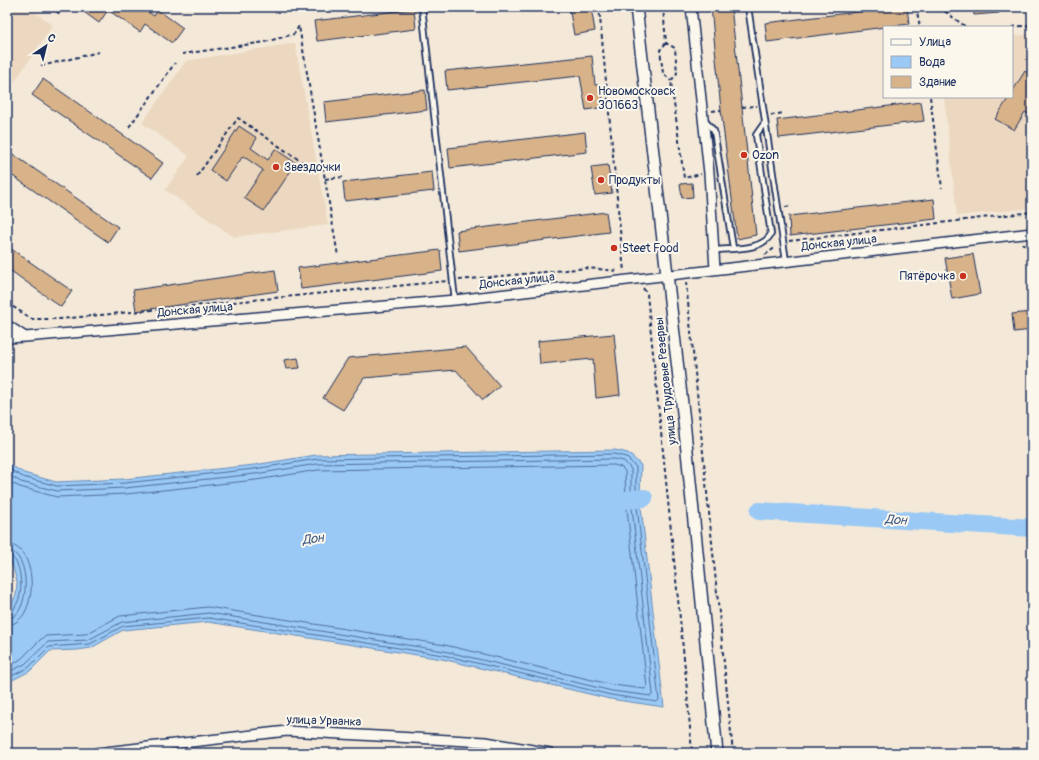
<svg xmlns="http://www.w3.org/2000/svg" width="1039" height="760" viewBox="0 0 1039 760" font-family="Pangolin,sans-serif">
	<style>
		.built { fill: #ecd8c0 }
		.water { fill: #9ac9f5; stroke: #678bb9 }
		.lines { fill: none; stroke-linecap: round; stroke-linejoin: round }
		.shore { stroke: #4e6d9a; stroke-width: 1 }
		.river { stroke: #9ac9f5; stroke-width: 18 }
		.building { fill: #d8b289; stroke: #1b2f5e }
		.service-casing { stroke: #1b2f5e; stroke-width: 8 }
		.minor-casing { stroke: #1b2f5e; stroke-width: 12 }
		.tertiary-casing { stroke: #1b2f5e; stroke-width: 14 }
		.path { stroke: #1b2f5e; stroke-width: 2; stroke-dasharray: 4 3; stroke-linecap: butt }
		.service { stroke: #fbf7ec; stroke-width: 4.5 }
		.minor { stroke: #fbf7ec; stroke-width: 9 }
		.tertiary { stroke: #fbf7ec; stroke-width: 11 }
		.poi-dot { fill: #c8321e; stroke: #fbf7ec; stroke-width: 1.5 }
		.labels { text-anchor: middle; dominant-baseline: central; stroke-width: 4; stroke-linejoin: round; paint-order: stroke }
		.poi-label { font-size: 12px; fill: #1b2f5e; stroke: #fbf7ec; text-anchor: start }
		.street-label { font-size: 12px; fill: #1b2f5e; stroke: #fbf7ec }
		.water-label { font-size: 13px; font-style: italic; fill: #3b5684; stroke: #fbf7ec }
	</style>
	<rect width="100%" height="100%" fill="#f4e9d8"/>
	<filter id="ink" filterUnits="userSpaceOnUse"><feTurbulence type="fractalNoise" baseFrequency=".025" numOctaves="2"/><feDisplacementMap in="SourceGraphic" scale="8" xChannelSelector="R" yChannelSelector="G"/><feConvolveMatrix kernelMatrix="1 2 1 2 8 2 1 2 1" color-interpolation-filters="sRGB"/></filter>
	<g filter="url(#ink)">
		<path class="built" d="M7 7H27L53 25 7 93Z
			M1032 34V208L957 216 944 97H1012V36Z
			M295 43 328 225 234 237 165 190 189 156 142 123 186 61Z"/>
		<path class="water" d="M615 450 628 453 641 465 640 498 664 707 610 699 442 659 208 622 123 630 91 648 78 650 50 651 30 671 7 683V612L16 595 17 582 12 564 7 557V463L24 473 56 482 124 479 254 465 316 455Z"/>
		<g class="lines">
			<path class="shore" d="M7 468 23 477 57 486 125 483 254 469 317 459 614 454 626 457 636 467V498L659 700 657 702 611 695 443 655 209 618 123 626 90 644 49 647 28 668 7 678
				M7 474 21 482 57 491 125 488 255 474 317 464 614 459 624 461 631 469V499L653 694 651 696 612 691 444 651 209 613 122 622 88 640 48 642 25 664 7 673
				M7 481 20 487 57 497 126 494 256 480 318 470 614 465 621 467 625 471 626 500 647 687 645 689 613 685 445 645 208 607 120 616 86 634 46 636 40 640 21 659 7 667
				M7 544C40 546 39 624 7 625
				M7 550C32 552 31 618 7 619
				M7 555C21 557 22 584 20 595 19 601 15 607 12 612L7 614"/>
			<path class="river" d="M617 501 644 498
				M759 511 1032 528"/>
		</g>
		<path class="building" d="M77 7H141L154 16 158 10 183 28 172 43 145 24 140 32 108 10 99 23Z
			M569 7H591L595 31 574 35Z
			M711 7H731L742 107 756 235 737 239 721 110Z
			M898 7H907L909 24 767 42 765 23Z
			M973 7H999V13L974 15Z
			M414 9 416 29 317 41 314 21Z
			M592 56 595 85H601L604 107 586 110 580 76 447 90 445 71Z
			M1025 71 1032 76V116L1025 112 1014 130 995 119 1009 97H1012V92Z
			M43 79 163 163 152 178 32 95Z
			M425 90 427 110 326 122 324 102Z
			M921 102 924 121 779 138 777 120Z
			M239 126 257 138 251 148 268 160 275 149 296 163 264 211 244 198 263 170 243 156 226 181 210 170Z
			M585 132 587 152 450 168 448 148Z
			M7 150 118 227 108 242 7 172Z
			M608 165 612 193 595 195 591 167Z
			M432 172 434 191 345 201 343 182Z
			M692 183 693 197 682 198 680 184Z
			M934 199 936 219 790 236 789 216Z
			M606 212 609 232 459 251 457 231Z
			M7 246 72 291 61 307 7 268Z
			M440 250 442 271 301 289 298 268Z
			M973 254 980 294 952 299 945 258Z
			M275 270 278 291 136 311 133 290Z
			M1032 312V330L1014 332 1012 314Z
			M614 334 620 395 596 398 593 359 540 364 538 341Z
			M466 347 500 386 483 400 456 370 364 378 343 410 323 398 348 358Z
			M298 358 300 368 286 369 284 360Z"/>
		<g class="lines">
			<defs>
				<path id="service" d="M422 7 455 300
					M748 7 786 261
					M705 121 714 131 733 248
					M715 250C732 248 762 251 771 234L756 135 765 122"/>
				<path id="minor" d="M691 7 709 173 715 269
					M7 325 25 337 455 300 1032 233
					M7 338 25 337
					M96 753 287 731 486 742 550 753"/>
				<path id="tertiary" d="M636 7 684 421 717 753"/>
			</defs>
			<use href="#service" class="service-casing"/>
			<use href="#minor" class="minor-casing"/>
			<use href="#tertiary" class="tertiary-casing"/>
			<path class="path" d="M51 7 60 14
				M599 7 624 272
				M663 7 666 43 675 48 677 73 671 81 684 178 701 174
				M916 7 920 27
				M939 7 966 27
				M1012 27 1032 25
				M666 43 660 50 663 73 671 81
				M182 54 265 42 294 34 299 26 338 256
				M41 66 99 52
				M930 97 942 188
				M742 107 757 106
				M712 111 721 110
				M771 115 784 113
				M129 127 175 63
				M197 176 238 118 305 164
				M325 179 344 177
				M785 207 792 206
				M789 241 1032 212
				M1022 243 1032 252
				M765 255 776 247
				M459 280 587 268 618 271
				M686 282 733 753
				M643 288 647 294 686 678 692 753
				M7 303 32 319H60L447 281"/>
			<use href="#service" class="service"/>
			<use href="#minor" class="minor"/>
			<use href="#tertiary" class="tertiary"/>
		</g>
	</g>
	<g class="poi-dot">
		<circle cx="590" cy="98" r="4"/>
		<circle cx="744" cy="155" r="4"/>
		<circle cx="276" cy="167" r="4"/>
		<circle cx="601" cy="180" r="4"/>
		<circle cx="614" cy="248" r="4"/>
		<circle cx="963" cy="276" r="4"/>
	</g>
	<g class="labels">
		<g class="poi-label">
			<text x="598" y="91">Новомосковск<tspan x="598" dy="14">301663</tspan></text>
			<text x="752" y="155">Ozon</text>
			<text x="284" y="167">Звездочки</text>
			<text x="609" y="180">Продукты</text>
			<text x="622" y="248">Steet Food</text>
			<text x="955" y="276" text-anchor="end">Пятёрочка</text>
		</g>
		<g class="street-label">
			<text transform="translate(839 243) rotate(-6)">Донская улица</text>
			<text transform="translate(517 281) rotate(-6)">Донская улица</text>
			<text transform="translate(195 310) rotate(-5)">Донская улица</text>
			<text transform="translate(666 381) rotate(-96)">улица Трудовые Резервы</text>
			<text transform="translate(324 721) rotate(2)">улица Урванка</text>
		</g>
		<g class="water-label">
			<text transform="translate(896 520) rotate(4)">Дон</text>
			<text transform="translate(313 539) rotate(-7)">Дон</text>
		</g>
	</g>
	<rect width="1039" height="760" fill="none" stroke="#fbf7ec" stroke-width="24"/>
	<rect x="12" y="12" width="1015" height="736" fill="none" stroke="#1b2f5e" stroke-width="1.5" filter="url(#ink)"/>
	<rect x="883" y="26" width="130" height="72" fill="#fbf7ec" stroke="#a1a7b3"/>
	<rect x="891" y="39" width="20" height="6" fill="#fbf7ec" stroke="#a1a7b3"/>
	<text x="919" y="46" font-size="12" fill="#1b2f5e">Улица</text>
	<rect x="891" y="56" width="20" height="12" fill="#9ac9f5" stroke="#a1a7b3"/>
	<text x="919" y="66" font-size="12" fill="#1b2f5e">Вода</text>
	<rect x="891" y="76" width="20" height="12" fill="#d8b289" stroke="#a1a7b3"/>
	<text x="919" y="86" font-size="12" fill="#1b2f5e">Здание</text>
	<g transform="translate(46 46) rotate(35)" stroke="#fbf7ec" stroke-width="3" paint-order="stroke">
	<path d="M0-3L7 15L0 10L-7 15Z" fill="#1b2f5e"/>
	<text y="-6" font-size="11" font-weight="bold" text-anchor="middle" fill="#1b2f5e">С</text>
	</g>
</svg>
